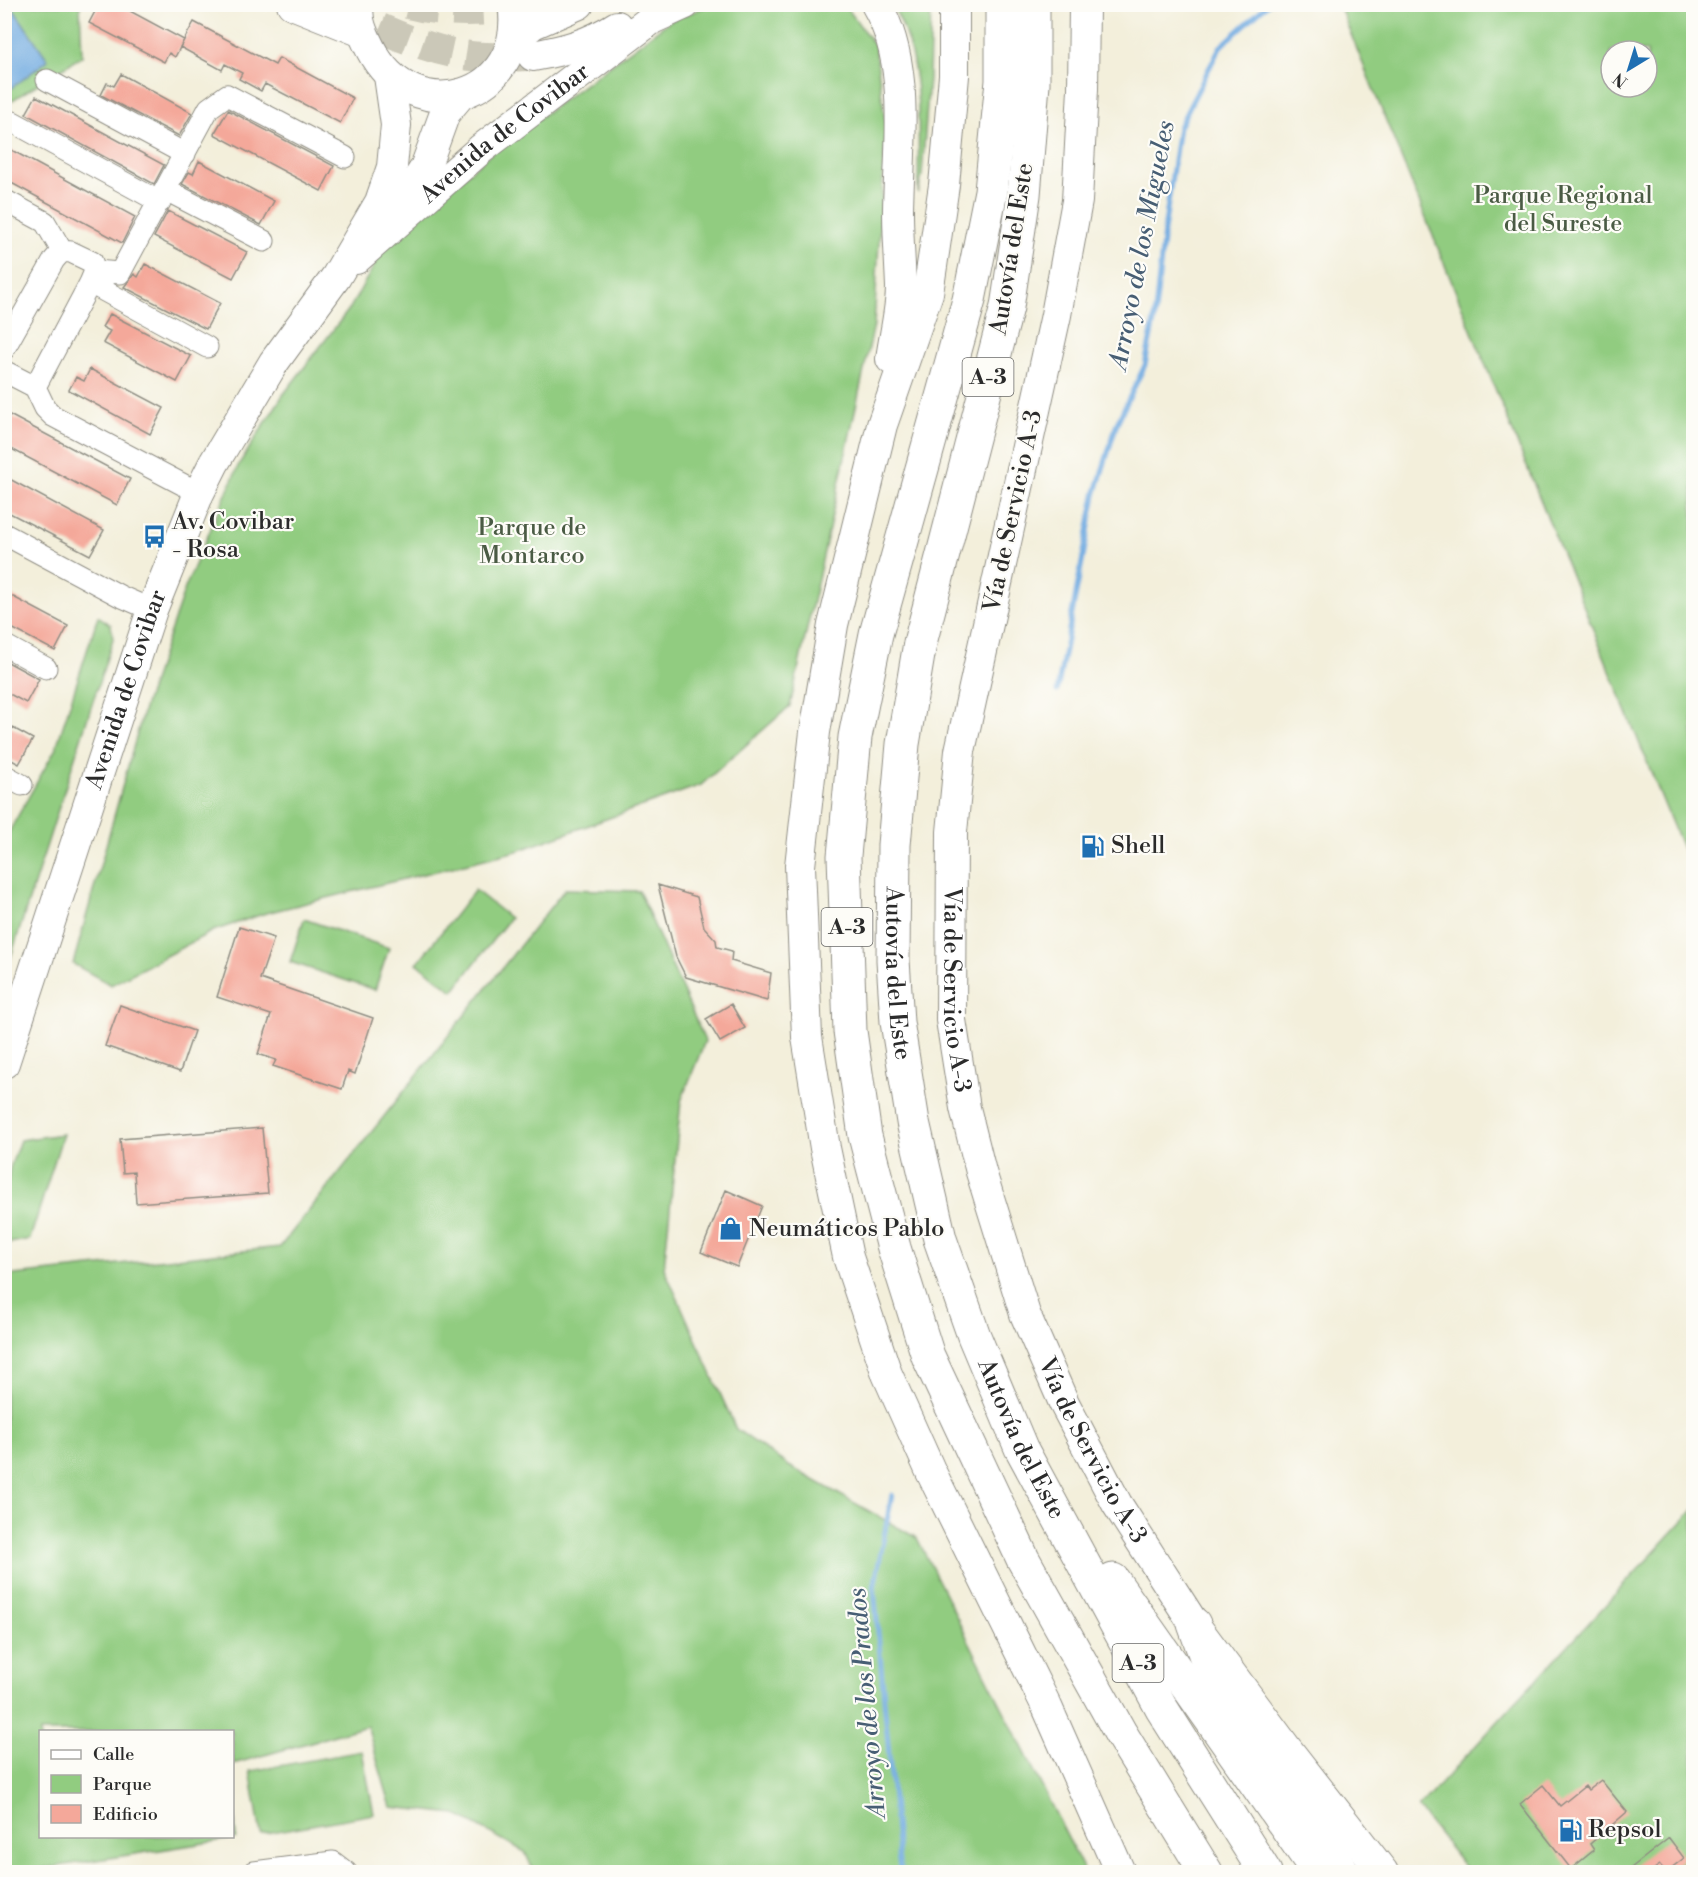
<svg xmlns="http://www.w3.org/2000/svg" width="1698" height="1877" viewBox="0 0 1698 1877" font-family="'Libre Bodoni',serif">
	<style>
		.green { fill: #91cc80; stroke: #5e7c56; stroke-width: 1.5; fill-rule: evenodd }
		.water { fill: #71abe1; stroke: #4e6b86; stroke-width: 1.5 }
		.lines { fill: none; stroke-linecap: round; stroke-linejoin: round }
		.stream { stroke: #71abe1; stroke-width: 5 }
		.building { fill: #f4a89a }
		.secondary-tunnel { stroke: #cbc8b8; stroke-width: 30; stroke-dasharray: 30 15; stroke-linecap: butt }
		.street-casing { stroke: #8f8d83; stroke-width: 23 }
		.secondary-casing { stroke: #8f8d83; stroke-width: 32 }
		.highway-casing { stroke: #8f8d83; stroke-width: 35 }
		.street { stroke: #fff; stroke-width: 21 }
		.secondary { stroke: #fff; stroke-width: 30 }
		.highway { stroke: #fff; stroke-width: 33 }
		.labels { text-anchor: middle; dominant-baseline: central; stroke-width: 4.5; stroke-linejoin: round; paint-order: stroke }
		.shield { fill: #fdfcf7; stroke: #6a6a68; stroke-width: 1.5 }
		.shield-label { font-size: 22px; font-weight: bold; fill: #2b2b2b }
		.street-label { font-size: 24px; fill: #2b2b2b; stroke: #fdfcf7 }
		.park-label { font-size: 24px; fill: #4a5b44; stroke: #fdfcf7 }
		.poi-label { font-size: 24px; fill: #2b2b2b; stroke: #fdfcf7; text-anchor: start }
		.water-label { font-size: 26px; font-style: italic; fill: #475e74; stroke: #fdfcf7 }
	</style>
	<rect width="100%" height="100%" fill="#fdfcf7"/>
	<filter id="ink" filterUnits="userSpaceOnUse"><feTurbulence type="fractalNoise" baseFrequency=".0167" numOctaves="2"/><feDisplacementMap in="SourceGraphic" scale="12" xChannelSelector="R" yChannelSelector="G"/><feConvolveMatrix kernelMatrix="1 2 1 2 8 2 1 2 1" color-interpolation-filters="sRGB"/></filter>
	<filter id="wash" filterUnits="userSpaceOnUse"><feTurbulence type="fractalNoise" baseFrequency=".008" numOctaves="4" result="noise"/><feDisplacementMap in="SourceGraphic" scale="24" xChannelSelector="R" yChannelSelector="G"/><feGaussianBlur stdDeviation="1.35" result="paint"/><feColorMatrix in="noise" values="0 0 0 0 0 0 0 0 0 0 0 0 0 0 0 0 0 1.4 0 .05"/><feComposite in="paint" operator="in"/></filter>
	<g filter="url(#wash)">
		<rect width="100%" height="100%" fill="#f3efdb"/>
		<path class="green" d="M5 5H80L82 56 5 105Z
			M710 5H845L875 46 886 127 874 325 790 706 701 785 517 851 266 913 213 931 111 985 73 964 145 705 185 588 239 464 283 395 350 308 385 246 488 156 670 21Z
			M892 5H931L929 78 922 175 918 193C918 131 925 60 892 5Z
			M1339 5H1693V875ZM1611 51H1647V87H1611Z
			M98 616 111 625 113 639 5 975V839L56 748Z
			M565 889 639 891 705 1041 681 1101 664 1268 736 1429 789 1466 917 1538 1085 1872H534L525 1852 456 1814 391 1807 367 1726 233 1764 232 1732H40V1836H232L233 1804 236 1838 21 1872H5V1276L280 1247Z
			M475 890 510 918 453 991 417 963Z
			M304 919 389 948 375 990 290 962Z
			M63 1134 30 1239 5 1244V1197L10 1168 20 1140Z
			M1693 1510V1872H1469L1418 1808Z
			M362 1751 374 1814 261 1834 250 1771Z"/>
		<path class="water" d="M12 7 48 60 5 93V12Z"/>
		<g class="lines">
			<path class="stream" d="M1057 691 1095 495 1117 423 1145 365 1154 321 1164 231 1179 127 1220 47 1268 4
				M892 1495 874 1588 898 1855 901 1872"/>
		</g>
		<g id="blocks">
			<path class="building" d="M99 4H117L184 40 175 57 169 53 164 62 89 23Z
				M194 22 275 65 279 58 353 98 340 123 265 84 261 91 239 79 242 73 225 64 222 70 180 47Z
				M121 74 192 113 179 136 101 95 107 83 114 86Z
				M36 96 164 165 154 184 26 114Z
				M228 110 334 166 321 191 214 134Z
				M4 146 135 217 122 243 4 179Z
				M199 161 274 201 261 225 182 184 189 172 193 174Z
				M168 211 247 252 233 278 154 237Z
				M145 264 220 303 206 329 124 287 134 274 138 277Z
				M110 314 191 356 177 382 103 343 110 331 102 327Z
				M90 369 164 408 150 434 69 390 76 377 84 381Z
				M4 412 130 479 117 505 4 445Z
				M4 476 104 530 90 555 4 510Z
				M4 592 68 626 55 651 4 624Z
				M4 660 39 679 26 703 4 691Z
				M4 723 33 739 19 764 4 756Z
				M658 885 697 897 704 927 716 940 717 947 732 951 731 961 771 973 767 1001 686 977 676 957Z
				M239 927 274 938 260 979 373 1018 355 1074 348 1071 342 1089 273 1066 276 1060 258 1054 271 1015 217 997Z
				M731 1004 745 1028 720 1042 706 1019Z
				M120 1005 194 1031 180 1072 105 1046Z
				M262 1128 268 1193 136 1203 134 1172 123 1173 120 1139Z
				M726 1190 762 1206 737 1267 701 1252Z
				M1601 1780 1627 1812 1590 1844 1594 1850 1571 1869 1520 1804 1543 1785 1560 1806 1585 1786 1588 1790Z
				M1669 1838 1684 1858 1666 1872 1660 1865 1650 1872H1626Z"/>
		</g>
	</g>
	<g filter="url(#ink)">
		<use href="#blocks" fill-opacity="0" stroke="#8f8d83" stroke-width="1.5"/>
		<g class="lines">
			<path class="secondary-tunnel" d="M408 4C450 15 493 11 535 5
				M339 10C376 26 414 45 453 53 478 59 504 57 529 56"/>
			<defs>
				<path id="street" d="M47 80 185 154
					M13 122 160 202
					M166 190 264 241
					M4 200 45 222 62 251
					M95 271 120 273 209 108 227 95 345 157
					M90 283 207 347
					M4 349 54 260 62 251 71 252 92 262 95 271 90 283 35 387
					M4 371 35 387 45 408 53 416 199 493
					M4 534 120 596 152 610
					M4 645 46 668
					M4 775 22 785
					M254 1872 333 1862 346 1872"/>
				<g id="secondary">
					<path d="M292 4 362 32"/>
					<path d="M359 4C356 20 363 34 370 48 413 133 528 98 513 4"/>
					<path d="M876 4C911 63 899 144 898 210 898 236 900 261 901 287 901 310 894 336 891 359"/>
					<path d="M954 4V76L944 185 928 293 882 425 833 625 815 732 800 866 807 1037 825 1148 848 1257 887 1374 931 1472 1047 1707 1120 1872"/>
					<path id="s1" d="M1084 4 1083 89 1077 201 1056 315 960 751 952 832 951 1020 965 1108 981 1172 1025 1314 1064 1403 1117 1504 1194 1624 1287 1749 1383 1872"/>
					<path d="M513 40 533 24 579 4"/>
					<path d="M533 56C566 50 589 44 617 26"/>
					<path d="M400 208 425 168 445 113 461 94"/>
					<path id="s2" d="M356 259 481 149 652 19 685 4"/>
					<path id="s3" d="M4 1063 152 610 199 493 214 463 274 362 336 277 380 202 392 167 396 125 389 76"/>
				</g>
				<g id="highway">
					<path d="M1002 4V81L991 191 969 300 876 634 855 737 844 856 850 1031 865 1136 894 1248 928 1356 1023 1559 1121 1734 1206 1872"/>
					<path id="s4" d="M1033 4V84L1024 195 1007 307 920 643 903 744 894 845 893 960 897 1022 913 1122 940 1239 974 1336 1021 1448 1162 1709 1265 1872"/>
					<path d="M1113 1580 1318 1872"/>
					<path d="M1194 1624 1213 1676 1343 1872"/>
				</g>
			</defs>
			<use href="#street" class="street-casing"/>
			<use href="#secondary" class="secondary-casing"/>
			<use href="#highway" class="highway-casing"/>
			<use href="#street" class="street"/>
			<use href="#secondary" class="secondary"/>
			<use href="#highway" class="highway"/>
		</g>
	</g>
	<defs>
		<symbol id="bus-bare" viewBox="-9 -9 18 18"><path d="M-5-6H5V4H4V6H2V4H-2V6H-4V4H-5ZM-3.5-4V0h7V-4ZM-3.5 1.2v1.5H-2V1.2ZM2 1.2v1.5H3.5V1.2Z" fill="#1f6fb2" stroke="#fdfcf7" stroke-width="2.5" paint-order="stroke"/></symbol>
		<symbol id="fuel-bare" viewBox="-9 -9 18 18"><path d="M-5.5-6h7V0h2V4h1.3V-2.5L3-4.5l.8-.8L6-3V5H2.5V1h-1V6h-7ZM-4.2-4.7v3.2H.2V-4.7Z" fill="#1f6fb2" stroke="#fdfcf7" stroke-width="2.5" paint-order="stroke"/></symbol>
		<symbol id="shop-bare" viewBox="-9 -9 18 18"><path d="M-5-2.5h2.3a2.7 3.5 0 0 1 5.4 0H5L5.5 6h-11ZM-1.5-2.5h3a1.5 2.3 0 0 0-3 0Z" fill="#1f6fb2" stroke="#fdfcf7" stroke-width="2.5" paint-order="stroke"/></symbol>
	</defs>
	<g fill-rule="evenodd">
		<use href="#bus-bare" x="138" y="520" width="33" height="33"/>
		<use href="#fuel-bare" x="1076" y="830" width="33" height="33"/>
		<use href="#shop-bare" x="714" y="1212" width="33" height="33"/>
		<use href="#fuel-bare" x="1554" y="1814" width="33" height="33"/>
	</g>
	<g class="labels">
		<g class="shield">
			<rect x="962.5" y="358" width="51" height="38" rx="4.5"/>
			<rect x="821.5" y="908" width="51" height="38" rx="4.5"/>
			<rect x="1112.5" y="1644" width="51" height="38" rx="4.5"/>
		</g>
		<g class="shield-label">
			<text x="988" y="377">A-3</text>
			<text x="847" y="927">A-3</text>
			<text x="1138" y="1663">A-3</text>
		</g>
		<g class="street-label">
			<text stroke="none"><textPath href="#s2" startOffset="195">Avenida de Covibar</textPath></text>
			<text transform="translate(1012 249) rotate(-81)">Autovía del Este</text>
			<text transform="translate(1013 511) rotate(-78)">Vía de Servicio A-3</text>
			<text stroke="none"><textPath href="#s3" startOffset="393">Avenida de Covibar</textPath></text>
			<text stroke="none"><textPath href="#s4" startOffset="984">Autovía del Este</textPath></text>
			<text stroke="none"><textPath href="#s1" startOffset="999">Vía de Servicio A-3</textPath></text>
			<text stroke="none"><textPath href="#s4" startOffset="1470">Autovía del Este</textPath></text>
			<text stroke="none"><textPath href="#s1" startOffset="1485">Vía de Servicio A-3</textPath></text>
		</g>
		<g class="park-label">
			<text x="1563" y="196">Parque Regional<tspan x="1563" dy="28">del Sureste</tspan></text>
			<text x="532" y="528">Parque de<tspan x="532" dy="28">Montarco</tspan></text>
		</g>
		<g class="poi-label">
			<text x="172" y="522">Av. Covibar<tspan x="172" dy="28">- Rosa</tspan></text>
			<text x="1111" y="846">Shell</text>
			<text x="749" y="1229">Neumáticos Pablo</text>
			<text x="1588" y="1830">Repsol</text>
		</g>
		<g class="water-label">
			<text transform="translate(1142 245) rotate(-79)">Arroyo de los Migueles</text>
			<text transform="translate(867 1703) rotate(-95)">Arroyo de los Prados</text>
		</g>
	</g>
	<rect width="1698" height="1877" fill="none" stroke="#fdfcf7" stroke-width="24"/>
	<rect x="39" y="1730" width="195" height="108" fill="#fdfcf7" stroke="#a9a8a5" stroke-width="1.5"/>
	<rect x="51" y="1750" width="30" height="9" fill="#ffffff" stroke="#a9a8a5" stroke-width="1.5"/>
	<text x="93" y="1760" font-size="18" fill="#2b2b2b">Calle</text>
	<rect x="51" y="1775" width="30" height="18" fill="#91cc80" stroke="#a9a8a5" stroke-width="1.5"/>
	<text x="93" y="1790" font-size="18" fill="#2b2b2b">Parque</text>
	<rect x="51" y="1805" width="30" height="18" fill="#f4a89a" stroke="#a9a8a5" stroke-width="1.5"/>
	<text x="93" y="1820" font-size="18" fill="#2b2b2b">Edificio</text>
	<g transform="translate(1629 69) rotate(218)"><circle r="28" fill="#fdfcf7" stroke="#a9a8a5" stroke-width="1.5"/>
	<path d="M0-4.5L10 22L0 15L-10 22Z" fill="#1f6fb2"/>
	<text y="-9" font-size="16" font-weight="bold" text-anchor="middle" fill="#2b2b2b">N</text>
	</g>
</svg>
